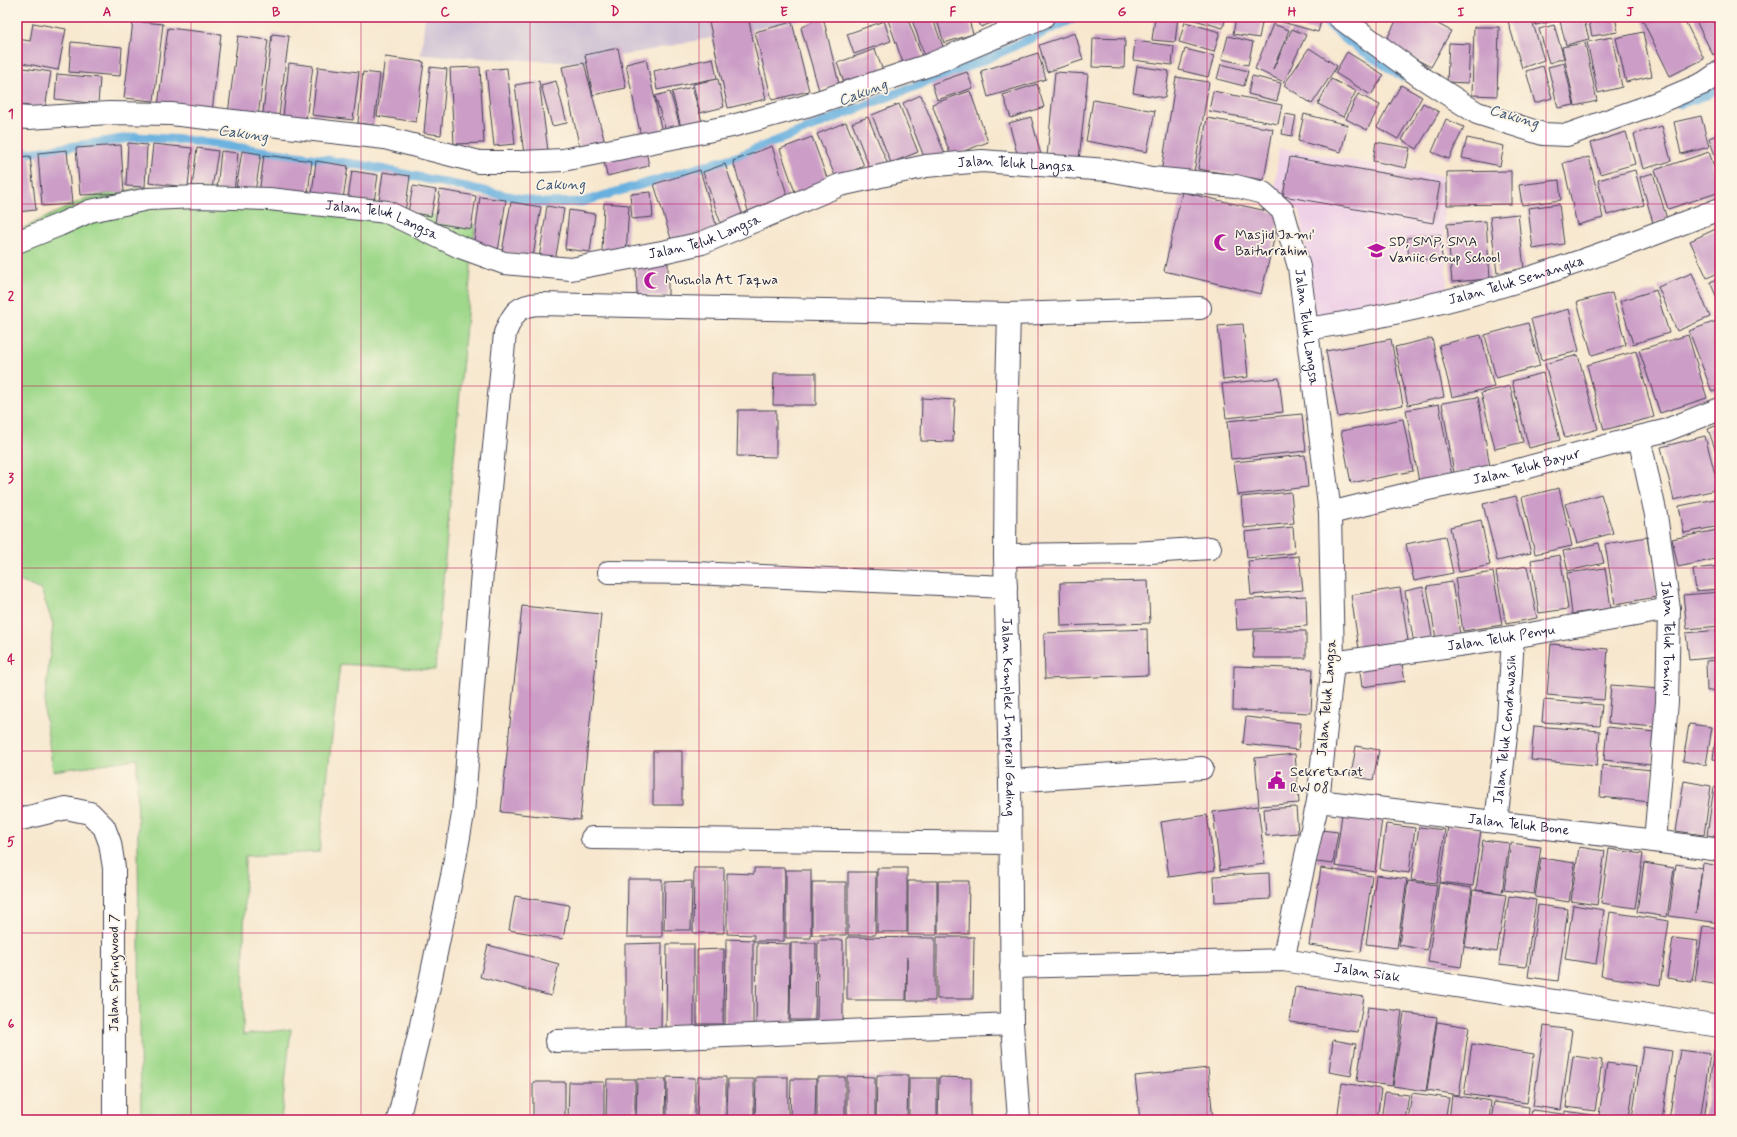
<svg xmlns="http://www.w3.org/2000/svg" width="1737" height="1137" viewBox="0 0 1737 1137" font-family="Mynerve,sans-serif">
	<style>
		.built { fill: #eed0e7 }
		.industrial { fill: #ccbed3 }
		.green { fill: #9fd88b; stroke: #607d63 }
		.lines { fill: none; stroke-linecap: round; stroke-linejoin: round }
		.stream { stroke: #68b0df; stroke-width: 9 }
		.building { fill: #cc9ec7 }
		.minor-casing { stroke: #424051; stroke-width: 24 }
		.minor { stroke: #fff; stroke-width: 22 }
		.grid { fill: none; stroke: #c2185b; stroke-width: 1; stroke-opacity: 0.55 }
		.labels { text-anchor: middle; dominant-baseline: central; stroke-width: 3.5; stroke-linejoin: round; paint-order: stroke }
		.street-label { font-size: 14px; fill: #22223b; stroke: #fcf5e5 }
		.poi-label { font-size: 14px; fill: #22223b; stroke: #fcf5e5; text-anchor: start }
		.water-label { font-size: 15px; font-style: italic; fill: #3a5474; stroke: #fcf5e5 }
		.neatline { fill: none; stroke: #c2185b; stroke-width: 1.5 }
		.grid-label { font-size: 13px; text-anchor: middle; font-weight: bold; fill: #c2185b }
	</style>
	<rect width="100%" height="100%" fill="#fcf5e5"/>
	<filter id="ink" filterUnits="userSpaceOnUse"><feTurbulence type="fractalNoise" baseFrequency=".025" numOctaves="2"/><feDisplacementMap in="SourceGraphic" scale="8" xChannelSelector="R" yChannelSelector="G"/><feConvolveMatrix kernelMatrix="1 2 1 2 8 2 1 2 1" color-interpolation-filters="sRGB"/></filter>
	<filter id="wash" filterUnits="userSpaceOnUse"><feTurbulence type="fractalNoise" baseFrequency=".012" numOctaves="4" result="noise"/><feDisplacementMap in="SourceGraphic" scale="16" xChannelSelector="R" yChannelSelector="G"/><feGaussianBlur stdDeviation="0.9" result="paint"/><feColorMatrix in="noise" values="0 0 0 0 0 0 0 0 0 0 0 0 0 0 0 0 0 1.4 0 .05"/><feComposite in="paint" operator="in"/></filter>
	<g filter="url(#wash)">
		<rect width="100%" height="100%" fill="#f7e7ce"/>
		<path class="built" d="M1279 148 1442 176 1447 289 1316 318 1300 211 1274 197Z"/>
		<path class="industrial" d="M425 17H815L584 63 421 55Z
			M1429 17H1468L1443 23Z"/>
		<path class="green" d="M139 188 203 189 382 203 475 225 435 670 340 664 319 852 245 856 243 1035 291 1029 281 1120H141L137 759 53 771 44 709 53 624 41 590 17 580V231L87 198Z"/>
		<g class="lines">
			<path class="stream" d="M1320 17 1349 42 1403 77
				M1680 104 1707 95 1720 86
				M17 150 29 153 136 137 185 140 361 165 541 203 582 202 739 156 874 102 982 61 1077 17"/>
		</g>
		<g id="blocks">
			<path class="building" d="M708 17H748L766 99 728 108Z
				M820 17H823L839 84 819 90 801 28Z
				M887 17H907L923 59 904 66Z
				M911 17H932L945 52 926 60Z
				M936 17H968L973 34 944 43Z
				M977 17H1006L981 27Z
				M1155 17H1178L1175 42 1152 40Z
				M1184 17H1226L1223 28Z
				M1269 17H1307L1321 21 1318 32 1268 18Z
				M1398 17H1425L1451 31 1431 67 1385 43Z
				M1510 17H1531L1544 60 1522 68 1507 18Z
				M1534 17H1557L1558 20 1536 25Z
				M1559 17H1583L1589 39 1566 45Z
				M1588 17H1615L1618 32 1592 36Z
				M1641 17H1683L1704 59 1670 76Z
				M1694 17H1718L1720 22V51L1713 55Z
				M1236 18 1262 23 1259 38 1233 34Z
				M133 21 163 24 154 101 124 98Z
				M884 21 891 41 854 54 847 34Z
				M792 22 809 91 772 100 755 32Z
				M1185 22 1220 32 1214 52 1179 42Z
				M33 23 66 29 58 70 17 62V39L30 41Z
				M1273 24 1289 30 1273 69 1292 29 1306 35 1284 82 1255 69Z
				M1554 25 1564 58 1549 63 1539 29Z
				M1474 27H1499L1497 96 1472 95Z
				M168 28 221 34 212 112 158 106Z
				M1643 32 1652 76 1626 82 1616 38Z
				M1075 33 1083 60 1047 72 1039 45Z
				M272 34 289 36 278 123 262 121Z
				M238 36 268 40 258 117 228 114Z
				M1228 36 1253 42 1248 65 1222 59Z
				M1612 37 1622 87 1598 93 1587 42Z
				M1093 38 1125 39 1124 68 1092 67Z
				M1135 41 1174 46 1172 65 1133 60Z
				M71 42 122 47 120 76 69 72Z
				M1449 43 1470 44 1468 83 1447 82Z
				M1585 43 1597 101 1575 106 1562 47Z
				M618 48 626 88 593 95 585 55Z
				M1309 48 1337 66 1312 104 1284 85Z
				M875 49 883 71 845 85 837 63Z
				M1185 49 1214 56 1208 77 1179 70Z
				M1347 52 1384 75 1371 95 1335 73Z
				M1038 53 1046 79 988 97 981 71Z
				M385 57 424 62 416 122 377 116Z
				M713 58 717 78 657 90 654 71Z
				M646 59 663 137 642 142 626 64Z
				M289 63 313 66 306 120 283 117Z
				M584 63 606 147 581 153 562 67Z
				M1564 63 1574 105 1558 108 1548 67Z
				M1221 64 1248 71 1244 86 1217 79Z
				M1137 66 1169 71 1165 98 1133 93Z
				M1543 66 1552 98 1535 103 1526 71Z
				M17 67 51 72 45 109 17 104Z
				M318 67 359 72 353 120 312 115Z
				M430 67 447 69 441 135 424 133Z
				M480 67 484 143 454 144 450 68Z
				M507 68 515 144 494 146 486 70Z
				M363 72 380 74 374 125 358 123Z
				M967 72 973 88 937 100 932 84Z
				M1055 72 1088 74 1079 160 1047 157Z
				M57 74 100 78 98 104 55 99Z
				M1252 76 1281 83 1277 101 1248 94Z
				M1176 77 1209 82 1193 178 1161 173Z
				M718 79 724 107 700 113 693 84Z
				M1331 79 1356 91 1343 117 1318 104Z
				M539 81 548 151 524 154 515 85Z
				M556 81 567 123 552 126 541 85Z
				M1037 84 1044 107 1011 118 1003 95Z
				M1401 85 1422 97 1398 139 1377 127Z
				M692 87 702 121 681 127 672 92Z
				M970 91 988 142 951 156 932 104Z
				M1213 91 1282 105 1278 124 1209 111Z
				M670 92 682 133 668 137 655 96Z
				M1358 94 1380 105 1367 130 1346 119Z
				M921 95 945 154 926 162 903 103Z
				M1093 100 1155 111 1147 152 1086 141Z
				M1423 103 1439 112 1417 149 1402 140Z
				M899 104 918 152 891 163 872 115Z
				M1285 114 1296 116 1292 136 1282 134Z
				M1304 114 1348 125 1341 152 1298 141Z
				M1701 116 1709 147 1681 154 1674 122Z
				M868 117 889 167 872 174 852 123Z
				M1031 117 1041 155 1019 161 1009 123Z
				M1207 118 1273 129 1264 180 1198 169Z
				M1446 119 1464 127 1449 159 1432 152Z
				M846 122 864 166 836 178 817 134Z
				M1662 126 1671 161 1643 169 1634 134Z
				M1626 132 1635 164 1600 174 1591 143Z
				M1720 134V170L1709 138Z
				M812 137 830 186 797 198 780 149Z
				M1467 138 1504 146 1500 166 1462 158Z
				M1376 142 1410 148 1406 168 1373 161Z
				M128 143 147 145 145 187 126 186Z
				M153 144 192 148 188 187 149 183Z
				M121 145 124 193 80 195 76 148Z
				M772 146 789 201 749 214 733 161Z
				M197 148 218 151 212 189 192 187Z
				M67 150 72 204 42 206 38 153Z
				M221 151 238 153 234 192 217 190Z
				M242 151 261 154 255 192 236 189Z
				M646 151 649 166 607 176 604 161Z
				M1709 152 1720 184V192L1668 209 1655 170Z
				M264 155 312 161 307 201 259 194Z
				M30 156 36 210 17 212V157Z
				M1290 157 1440 183 1433 223 1283 196Z
				M1589 157 1603 218 1577 225 1563 163Z
				M316 161 348 166 343 199 312 194Z
				M725 164 744 219 722 227 703 172Z
				M700 170 717 228 672 242 654 184Z
				M1635 170 1644 205 1607 215 1598 180Z
				M352 171 378 175 374 202 348 199Z
				M1511 171V204L1447 205V172Z
				M383 172 410 176 405 213 378 209Z
				M1653 173 1667 219 1653 223 1640 177Z
				M1559 180 1561 200 1522 205 1519 185Z
				M413 186 436 190 431 216 408 212Z
				M440 190 476 196 471 229 435 223Z
				M651 192 653 217 632 219 630 194Z
				M1182 192 1280 214 1261 294 1164 271Z
				M480 197 506 200 498 252 473 249Z
				M511 202 541 207 533 257 502 252Z
				M604 203 629 205 626 254 602 252Z
				M1559 204 1564 244 1533 249 1528 208Z
				M547 206 564 209 555 261 539 259Z
				M569 210 595 214 590 252 565 249Z
				M1518 214 1524 269 1497 273 1490 217Z
				M1486 221 1490 279 1452 282 1447 224Z
				M1720 227V272L1707 278 1690 241Z
				M1440 235 1442 258 1409 261 1407 238Z
				M668 263V296L637 295 636 264Z
				M1692 273 1710 317 1677 331 1658 287Z
				M1720 278V305L1710 282Z
				M1656 290 1669 333 1633 344 1620 301Z
				M1612 293 1626 345 1592 355 1577 302Z
				M1569 309 1579 351 1541 360 1531 319Z
				M1716 321 1720 331V389L1712 392 1689 331Z
				M1528 323 1540 366 1496 378 1485 335Z
				M1243 324 1248 377 1223 380 1218 326Z
				M1481 335 1494 387 1452 397 1439 345Z
				M1688 335 1707 398 1660 413 1639 350Z
				M1432 338 1444 397 1408 405 1395 347Z
				M1391 339 1403 405 1338 417 1326 351Z
				M1636 351 1654 417 1604 430 1587 365Z
				M1578 355 1598 429 1565 438 1545 364Z
				M774 373H816V405H773Z
				M1543 373 1560 440 1529 448 1512 381Z
				M1279 378 1283 412 1226 418 1222 384Z
				M1510 386 1523 442 1495 449 1481 393Z
				M1478 397 1490 467 1454 473 1442 403Z
				M922 398 955 400 953 442 921 441Z
				M1439 404 1452 476 1419 482 1406 410Z
				M738 410H776V457L737 456Z
				M1302 414 1306 451 1231 459 1227 421Z
				M1403 419 1413 471 1351 483 1341 431Z
				M1720 424V463L1708 429Z
				M1705 436 1719 489 1674 500 1661 447Z
				M1305 455 1308 487 1238 495 1234 462Z
				M1559 488 1572 546 1535 554 1522 497Z
				M1291 492 1294 523 1244 528 1241 497Z
				M1601 494 1613 533 1577 543 1565 504Z
				M1516 496 1531 553 1497 561 1483 504Z
				M1720 498V526L1684 533 1679 506Z
				M1481 520 1490 565 1459 572 1450 527Z
				M1293 527 1295 553 1247 558 1245 532Z
				M1717 530 1720 545V558L1678 567 1672 539Z
				M1445 536 1453 573 1414 581 1406 544Z
				M1647 537 1657 597 1615 604 1605 544Z
				M1599 543 1604 563 1568 571 1563 551Z
				M1560 555 1568 609 1539 613 1531 560Z
				M1299 556 1303 590 1251 595 1248 561Z
				M1527 566 1537 618 1506 624 1496 572Z
				M1720 566V589L1696 591 1693 569Z
				M1605 568 1611 608 1572 614 1567 573Z
				M1493 572 1502 625 1463 631 1455 578Z
				M1148 581 1150 623 1061 626 1060 583Z
				M1452 582 1460 635 1436 639 1427 586Z
				M1423 587 1433 641 1414 644 1405 591Z
				M1400 588 1408 641 1359 649 1351 595Z
				M1720 592V626L1687 629 1683 595Z
				M1306 596 1307 626 1237 630 1235 600Z
				M522 606 601 614 580 820 501 812Z
				M1147 629 1148 675 1045 679 1044 633Z
				M1720 630V657L1689 660 1686 633Z
				M1254 631H1306V658H1253Z
				M1551 644 1608 649 1604 700 1547 695Z
				M1401 658 1405 681 1362 687 1359 664Z
				M1720 660V690L1707 691 1706 661Z
				M1234 666 1313 669 1311 713 1233 710Z
				M1611 685 1659 689 1655 727 1608 723Z
				M1544 700 1602 705 1600 726 1542 722Z
				M1246 717 1301 723 1298 750 1243 744Z
				M1718 721H1720V760L1713 759Z
				M1689 724 1712 727 1706 765 1683 761Z
				M1534 726 1600 731 1597 766 1531 760Z
				M1607 727 1654 732 1651 765 1604 760Z
				M1356 746 1379 750 1373 780 1351 776Z
				M653 751H682V805H653Z
				M1295 754 1299 803 1259 806 1255 758Z
				M1602 765 1652 770 1650 802 1600 797Z
				M1684 781 1711 786 1704 835 1676 831Z
				M1714 787 1720 788V837L1707 835Z
				M1258 806 1265 864 1220 870 1213 812Z
				M1296 807 1298 833 1266 836 1264 809Z
				M1342 814 1382 819 1375 872 1335 866Z
				M1207 815 1215 870 1169 877 1161 822Z
				M1386 824 1415 828 1409 873 1380 869Z
				M1448 826 1481 830 1473 886 1440 882Z
				M1419 827 1445 830 1437 883 1411 880Z
				M1321 830 1338 832 1333 864 1316 862Z
				M1483 840 1509 843 1502 893 1476 890Z
				M1511 843 1541 847 1534 894 1504 890Z
				M1579 847 1605 851 1597 905 1571 901Z
				M1609 849 1643 854 1635 908 1601 903Z
				M1541 858 1575 863 1569 902 1535 897Z
				M1644 863 1674 868 1667 917 1637 912Z
				M1703 863 1720 866V923L1669 916 1676 864 1702 868 1696 913Z
				M694 868H724V933H693Z
				M754 868H785L784 941H754V935L727 934V873L754 874Z
				M877 868H907V932H877Z
				M1321 868 1372 876 1361 952 1309 945Z
				M786 870H811V938H786Z
				M848 872H876L875 935H848Z
				M1269 873 1270 899 1215 902 1214 876Z
				M1376 875 1407 879 1397 948 1366 944Z
				M628 879H662V937H627Z
				M692 881 691 930H664L665 882Z
				M908 881H937V935H908Z
				M938 881H969L968 934H938Z
				M1408 881 1437 885 1427 950 1399 945Z
				M812 882H846V935H812Z
				M1439 883 1472 888 1461 967 1428 962Z
				M1473 890 1506 895 1497 952 1465 947Z
				M515 896 569 905 563 939 509 930Z
				M1509 896 1536 900 1526 967 1499 964Z
				M1538 905 1568 909 1558 981 1528 977Z
				M1573 905 1604 910 1596 964 1565 959Z
				M1610 912 1669 921 1660 985 1601 976Z
				M1703 926 1720 928V985L1695 981Z
				M847 937 935 938V1001H907V957L906 1000H847Z
				M937 937H974L973 999H937Z
				M1673 938 1698 941 1692 982 1667 978Z
				M726 939 753 940V1027H725Z
				M818 940H843V1022H817Z
				M662 943 661 1029H625V944Z
				M757 943 790 944 789 1025H756Z
				M791 943H816L815 1020H790Z
				M667 944H694V1028H666Z
				M488 945 559 964 551 996 480 977Z
				M724 949 723 1024H697V950Z
				M1295 987 1364 997 1358 1032 1290 1022Z
				M1368 1007 1402 1011 1392 1086 1357 1081Z
				M1404 1013 1437 1017 1426 1091 1393 1086Z
				M1437 1022 1469 1027 1459 1095 1427 1090Z
				M1544 1026 1572 1030 1561 1110 1533 1106Z
				M1333 1040 1356 1044 1351 1076 1329 1072Z
				M1472 1044 1534 1054 1527 1103 1464 1094Z
				M1643 1047 1672 1051 1662 1120 1632 1118Z
				M1680 1050 1710 1054 1700 1120H1669Z
				M1714 1050 1720 1051V1120H1704Z
				M1573 1056 1602 1060 1595 1111 1566 1107Z
				M1607 1063 1636 1067 1629 1119 1599 1115Z
				M1208 1068 1213 1120H1140L1135 1076Z
				M877 1075H908L907 1120H876Z
				M847 1076 875 1077V1120H847Z
				M667 1077 695 1078V1120H667Z
				M698 1077H726V1120H697Z
				M756 1077H788V1120H755Z
				M817 1077H845V1120H817Z
				M939 1077 971 1078V1120H938Z
				M909 1078H937V1120H909Z
				M607 1079H635V1120H606Z
				M637 1079H666L665 1120H636Z
				M728 1079H754V1120H727Z
				M791 1079H816L815 1120H790Z
				M533 1082H565V1120H533Z
				M569 1082H604V1120H568Z
				M1342 1083 1381 1089 1377 1120H1337Z
				M1385 1092 1409 1095 1405 1120H1381Z
				M1412 1093 1449 1098 1445 1120H1408Z
				M1452 1095 1491 1101 1489 1120H1449Z
				M1494 1102 1529 1107 1528 1120H1491Z
				M1532 1110 1563 1114 1562 1120H1530Z
				M1565 1111 1599 1116 1598 1120H1564Z
				M1600 1117 1612 1119V1120H1599Z"/>
		</g>
	</g>
	<g filter="url(#ink)">
		<use href="#blocks" fill-opacity="0" stroke="#424051" stroke-width="1"/>
		<g class="lines">
			<defs>
				<g id="minor">
					<path d="M1339 17 1421 77 1477 113 1543 134 1567 135 1657 103 1704 83 1720 72"/>
					<path d="M17 117 29 118 109 113 171 114 385 138 479 162H521L563 160 732 126 806 106 929 65 1043 17"/>
					<path id="s1" d="M17 242 59 225 90 211 148 199 198 197 269 199 387 212 460 247 504 263 571 269 667 251 702 243 840 185 926 166 982 161 1108 170 1152 178 1236 186 1263 193 1283 211 1299 267 1330 513 1333 663 1318 801 1283 960"/>
					<path id="s2" d="M1009 314 1006 427 1005 555 1010 781 1012 1024 1019 1120"/>
					<path id="s3" d="M1307 329C1394 316 1482 294 1566 266 1618 249 1669 228 1720 209"/>
					<path id="s4" d="M1639 437 1656 515 1669 609 1667 702 1655 841"/>
					<path id="s5" d="M1330 513 1428 489 1503 474 1639 437 1664 431 1720 409"/>
					<path d="M1005 555 1135 553 1210 548"/>
					<path d="M609 572 694 573 1006 587"/>
					<path id="s6" d="M1333 663 1513 637 1669 609"/>
					<path d="M1010 781 1202 768"/>
					<path id="s7" d="M1318 801 1639 839 1720 850"/>
					<path d="M17 820 66 808 90 813 104 827 110 843 114 868V1120"/>
					<path id="s8" d="M1496 822 1508 719 1513 637"/>
					<path d="M592 838 1010 843"/>
					<path id="s9" d="M1011 967 1283 960 1720 1026"/>
					<path d="M556 1041 653 1039 1012 1024"/>
					<path d="M398 1120 420 1030 452 876 463 814 482 572 505 333C513 313 518 305 540 304L1009 314 1200 308"/>
				</g>
			</defs>
			<use href="#minor" class="minor-casing"/>
			<use href="#minor" class="minor"/>
		</g>
	</g>
	<path class="grid" d="M191 17V1120M361 17V1120M530 17V1120M699 17V1120M868 17V1120M1038 17V1120M1207 17V1120M1376 17V1120M1546 17V1120M17 204H1720M17 386H1720M17 568H1720M17 751H1720M17 933H1720"/>
	<defs>
		<symbol id="mosque-bare" viewBox="-9 -9 18 18"><path d="M3.5-4.9A6 6 0 1 0 3.5 4.9A5 5 0 1 1 3.5-4.9Z" fill="#b5179e" stroke="#fcf5e5" stroke-width="2.5" paint-order="stroke"/></symbol>
		<symbol id="school-bare" viewBox="-9 -9 18 18"><path d="M0-5L7-2L0 1L-7-2ZM-4 1L0 2.5L4 1V4Q0 6-4 4Z" fill="#b5179e" stroke="#fcf5e5" stroke-width="2.5" paint-order="stroke"/></symbol>
		<symbol id="civic-bare" viewBox="-9 -9 18 18"><path d="M-.6-6.5H3V-4.5H.6V-3L4-1V1h2V6H-6V1h2V-1L-.6-3ZM-1.2 2.5V6h2.4V2.5Z" fill="#b5179e" stroke="#fcf5e5" stroke-width="2.5" paint-order="stroke"/></symbol>
	</defs>
	<g fill-rule="evenodd">
		<use href="#mosque-bare" x="1210" y="230" width="25" height="25"/>
		<use href="#school-bare" x="1364" y="238" width="25" height="25"/>
		<use href="#mosque-bare" x="640" y="268" width="25" height="25"/>
		<use href="#civic-bare" x="1264" y="768" width="25" height="25"/>
	</g>
	<g class="labels">
		<g class="street-label">
			<text stroke="none"><textPath href="#s1" startOffset="1035">Jalan Teluk Langsa</textPath></text>
			<text stroke="none"><textPath href="#s1" startOffset="375">Jalan Teluk Langsa</textPath></text>
			<text stroke="none"><textPath href="#s1" startOffset="711">Jalan Teluk Langsa</textPath></text>
			<text stroke="none"><textPath href="#s3" startOffset="215">Jalan Teluk Semangka</textPath></text>
			<text stroke="none"><textPath href="#s1" startOffset="1430">Jalan Teluk Langsa</textPath></text>
			<text stroke="none"><textPath href="#s5" startOffset="202">Jalan Teluk Bayur</textPath></text>
			<text stroke="none"><textPath href="#s6" startOffset="170">Jalan Teluk Penyu</textPath></text>
			<text stroke="none"><textPath href="#s4" startOffset="204">Jalan Teluk Tomini</textPath></text>
			<text transform="translate(1327 698) rotate(-85)">Jalan Teluk Langsa</text>
			<text stroke="none"><textPath href="#s2" startOffset="403">Jalan Komplek Imperial Gading</textPath></text>
			<text stroke="none"><textPath href="#s8" startOffset="93">Jalan Teluk Cendrawasih</textPath></text>
			<text stroke="none"><textPath href="#s7" startOffset="202">Jalan Teluk Bone</textPath></text>
			<text stroke="none"><textPath href="#s9" startOffset="357">Jalan Siak</textPath></text>
			<text transform="translate(114 973) rotate(-90)">Jalan Springwood 7</text>
		</g>
		<g class="poi-label">
			<text x="1235" y="235">Masjid Jami'<tspan x="1235" dy="16">Baiturrahim</tspan></text>
			<text x="1389" y="242">SD, SMP, SMA<tspan x="1389" dy="16">Vaniic Group School</tspan></text>
			<text x="665" y="280">Mushola At Taqwa</text>
			<text x="1290" y="772">Sekretariat<tspan x="1290" dy="16">RW 08</tspan></text>
		</g>
		<g class="water-label">
			<text transform="translate(863 93) rotate(-21)">Cakung</text>
			<text transform="translate(1514 117) rotate(16)">Cakung</text>
			<text transform="translate(243 134) rotate(8)">Cakung</text>
			<text transform="translate(560 185) rotate(-1)">Cakung</text>
		</g>
	</g>
	<rect width="1737" height="1137" fill="none" stroke="#fcf5e5" stroke-width="44"/>
	<rect x="22" y="22" width="1693" height="1093" class="neatline"/>
	<g class="grid-label">
		<text x="107" y="16">A</text>
		<text x="276" y="16">B</text>
		<text x="445" y="16">C</text>
		<text x="615" y="16">D</text>
		<text x="784" y="16">E</text>
		<text x="953" y="16">F</text>
		<text x="1122" y="16">G</text>
		<text x="1292" y="16">H</text>
		<text x="1461" y="16">I</text>
		<text x="1630" y="16">J</text>
		<text x="11" y="118">1</text>
		<text x="11" y="300">2</text>
		<text x="11" y="482">3</text>
		<text x="11" y="664">4</text>
		<text x="11" y="846">5</text>
		<text x="11" y="1028">6</text>
	</g>
</svg>
